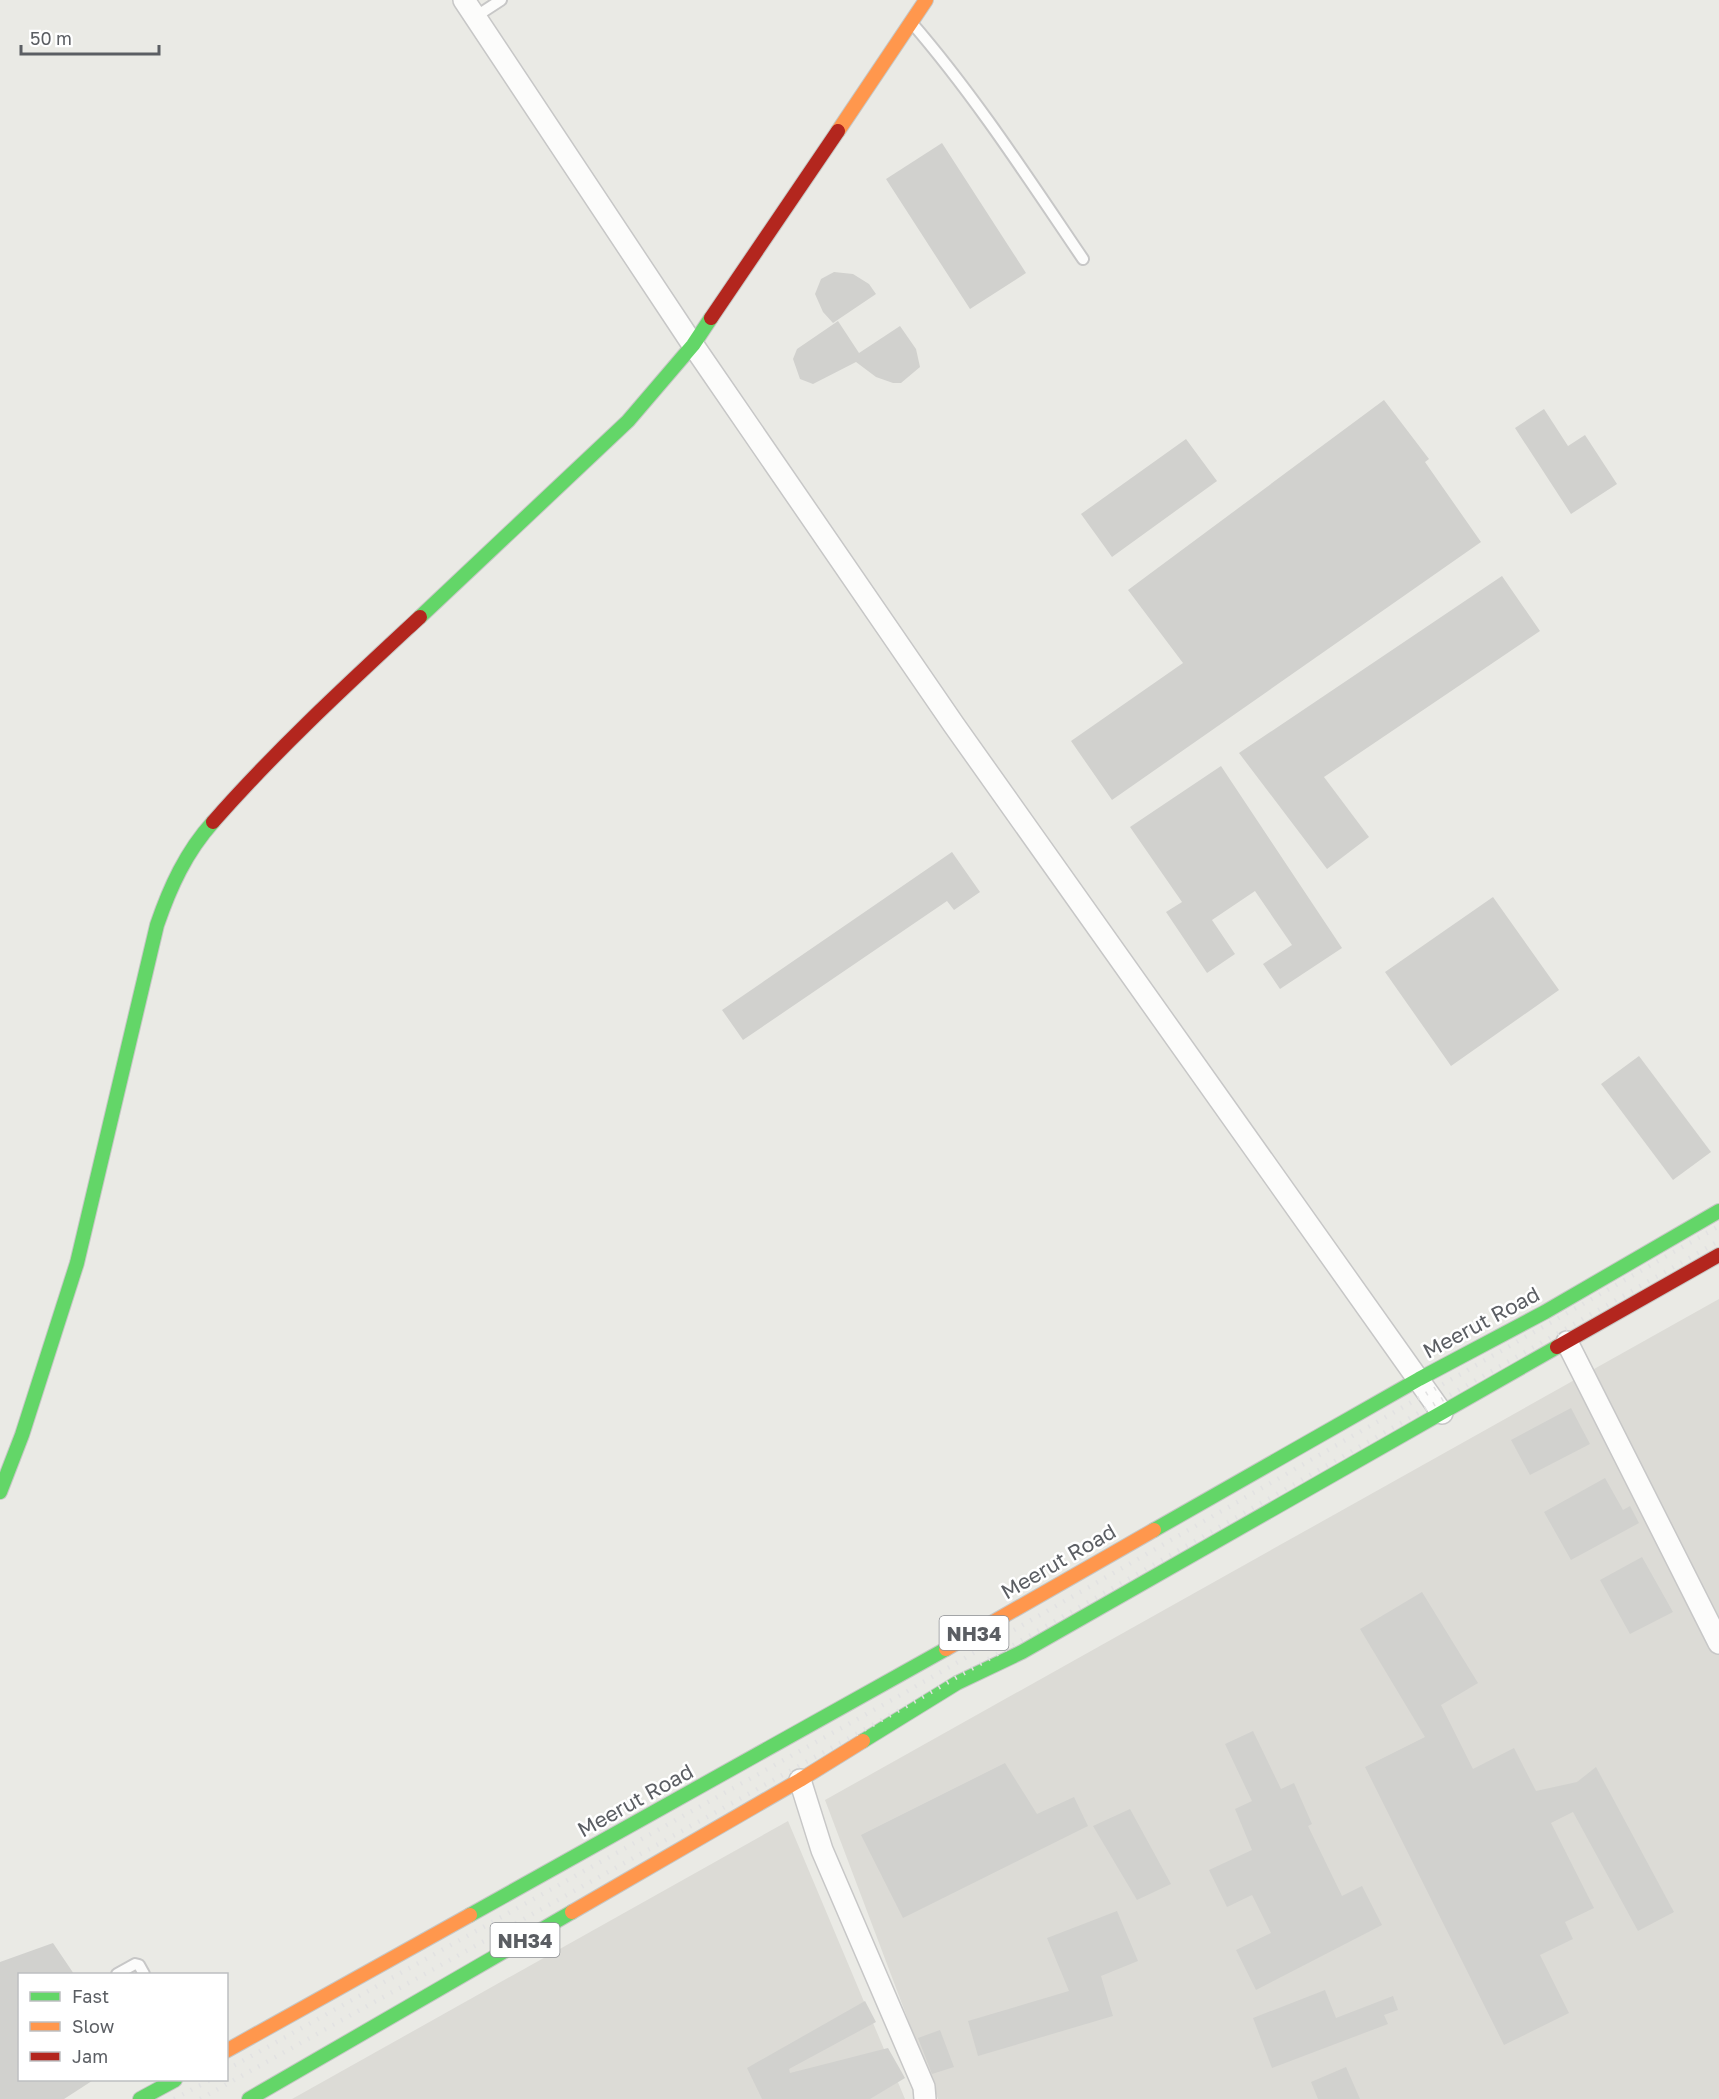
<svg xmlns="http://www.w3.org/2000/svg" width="1719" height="2099" viewBox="0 0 1719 2099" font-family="'Golos Text',sans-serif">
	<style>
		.industrial { fill: #dcdbd6 }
		.building { fill: #d1d1ce }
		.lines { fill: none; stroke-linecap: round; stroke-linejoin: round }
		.lane-casing { stroke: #c7c7c7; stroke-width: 14 }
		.street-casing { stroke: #c7c7c7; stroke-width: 24 }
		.fast-casing { stroke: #c6c7c5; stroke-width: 16 }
		.slow-casing { stroke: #c6c7c5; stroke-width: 16 }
		.jam-casing { stroke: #c6c7c5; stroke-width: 16 }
		.lane { stroke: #fcfcfb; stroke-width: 10 }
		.street { stroke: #fcfcfb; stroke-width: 21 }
		.fast { stroke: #63d668; stroke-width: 14 }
		.slow { stroke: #ff974d; stroke-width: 14 }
		.jam { stroke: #b3261e; stroke-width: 14 }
		.rail { stroke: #e2e2e2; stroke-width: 4.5; stroke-dasharray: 1.5 8; stroke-linecap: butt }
		.labels { text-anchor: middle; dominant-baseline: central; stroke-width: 5; stroke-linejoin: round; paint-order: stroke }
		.shield { fill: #fff; stroke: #8c8e92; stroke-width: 1.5 }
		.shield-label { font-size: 20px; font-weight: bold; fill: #5b5e63 }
		.street-label { font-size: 21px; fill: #5b5e63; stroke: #fff }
	</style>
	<rect width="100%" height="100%" fill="#eaeae5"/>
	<path class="industrial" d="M1719 1299V2099H938L825 1800Z
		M788 1821 905 2099H292Z"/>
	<path class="building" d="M942 143 1026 273 970 309 886 179Z
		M834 272 853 274 869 284 876 294 833 323 823 312 815 294 821 279Z
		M838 321 859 353 900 326 916 349 920 367 901 383H893L876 377 856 362 813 384 800 379 793 359 797 349Z
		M1384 400 1429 459 1425 462 1481 542 1112 800 1071 741 1183 663 1128 590Z
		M1544 409 1568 446 1585 435 1617 484 1571 514 1515 428Z
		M1186 439 1217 481 1112 557 1081 514Z
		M1502 576 1540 631 1324 777 1369 837 1327 869 1239 753Z
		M1221 766 1342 948 1280 989 1263 964 1292 945 1255 891 1212 920 1235 954 1207 973 1166 912 1182 902 1130 827Z
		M952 852 980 892 954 910 947 901 743 1040 722 1010Z
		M1493 897 1559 990 1451 1066 1385 972Z
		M1639 1056 1711 1152 1673 1180 1601 1084Z
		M1571 1408 1590 1444 1530 1475 1511 1440Z
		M1605 1478 1623 1510 1630 1506 1639 1523 1571 1560 1544 1512Z
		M1642 1557 1673 1612 1630 1634 1600 1580Z
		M1422 1592 1478 1683 1441 1705 1473 1769 1514 1748 1536 1791 1577 1782 1596 1767 1674 1912 1638 1931 1573 1812 1551 1823 1594 1908 1565 1922 1573 1939 1540 1955 1569 2013 1504 2045 1365 1767 1425 1737 1360 1629Z
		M1253 1731 1281 1789 1294 1783 1312 1824 1308 1826 1342 1896 1362 1886 1382 1925 1256 1990 1236 1950 1271 1933 1252 1895 1227 1907 1209 1870 1252 1850 1235 1809 1252 1801 1225 1744Z
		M1005 1763 1037 1814 1074 1797 1088 1826 903 1918 861 1835Z
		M1130 1809 1171 1884 1137 1900 1093 1826Z
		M1117 1911 1138 1961 1101 1976 1113 2016 978 2056 968 2021 1069 1991 1047 1938Z
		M53 1943 74 1974H20V2079H95L64 2099H0V1962Z
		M1325 1990 1336 2018 1393 1996 1398 2010 1384 2015 1388 2024 1272 2068 1253 2018Z
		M865 2001 876 2022 789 2069 790 2073 888 2048 905 2078 870 2099H762L747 2068Z
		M940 2030 954 2067 932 2074 918 2038Z
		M1346 2067 1360 2099H1318L1311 2082Z"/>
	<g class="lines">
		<defs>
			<path id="lane" d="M475 17 501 0
				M911 22C975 96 1028 178 1083 259
				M117 1974 135 1964 139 1965 144 1974"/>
			<path id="street" d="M464 0 693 345 954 725 1442 1413
				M1567 1342 1719 1643
				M800 1780 822 1850 924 2087 925 2099"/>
			<path id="fast" d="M420 617 628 421 693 345 711 318
				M0 1492 22 1435 77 1263 157 925C170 887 186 852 213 822
				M1154 1530 1419 1379 1545 1312 1719 1211
				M863 1741 957 1683 1022 1652 1557 1347
				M470 1915 946 1649
				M140 2099 175 2080
				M249 2099 572 1912"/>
			<path id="slow" d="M838 131 926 0
				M946 1649 1154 1530
				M572 1912 800 1780 863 1741
				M226 2051 470 1915"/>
			<path id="jam" d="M711 318 838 131
				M213 822C277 749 349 683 420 617
				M1557 1347 1719 1255"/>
		</defs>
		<use href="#lane" class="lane-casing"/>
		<use href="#street" class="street-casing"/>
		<use href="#fast" class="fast-casing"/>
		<use href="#slow" class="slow-casing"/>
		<use href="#jam" class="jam-casing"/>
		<use href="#lane" class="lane"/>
		<use href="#street" class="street"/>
		<use href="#fast" class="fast"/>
		<use href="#slow" class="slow"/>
		<use href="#jam" class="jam"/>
		<path class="rail" d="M226 2070 897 1697 1719 1226
			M174 2099 210 2080
			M200 2099 903 1708 1719 1241"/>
	</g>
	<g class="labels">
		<g class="shield">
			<rect x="939.5" y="1616" width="69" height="34" rx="4.5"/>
			<rect x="490.5" y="1923" width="69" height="34" rx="4.5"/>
		</g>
		<g class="shield-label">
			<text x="974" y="1633">NH34</text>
			<text x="525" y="1940">NH34</text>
		</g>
		<g class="street-label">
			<text transform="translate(1481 1322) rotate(-28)">Meerut Road</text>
			<text transform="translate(1058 1561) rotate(-30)">Meerut Road</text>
			<text transform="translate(635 1800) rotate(-29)">Meerut Road</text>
		</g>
	</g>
	<rect x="18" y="1973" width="210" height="108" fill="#ffffff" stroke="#bdbfc1" stroke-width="1.5"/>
	<rect x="30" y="1992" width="30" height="9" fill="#63d668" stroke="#bdbfc1" stroke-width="1.5"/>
	<text x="72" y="2003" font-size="18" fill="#5b5e63">Fast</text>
	<rect x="30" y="2022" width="30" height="9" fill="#ff974d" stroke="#bdbfc1" stroke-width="1.5"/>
	<text x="72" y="2033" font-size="18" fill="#5b5e63">Slow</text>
	<rect x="30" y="2052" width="30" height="9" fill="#b3261e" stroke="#bdbfc1" stroke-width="1.5"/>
	<text x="72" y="2063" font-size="18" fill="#5b5e63">Jam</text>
	<path d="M21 45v9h138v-9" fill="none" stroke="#5b5e63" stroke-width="3"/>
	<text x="30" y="45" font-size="18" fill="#5b5e63" stroke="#ffffff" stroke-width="4.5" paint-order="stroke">50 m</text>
</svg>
